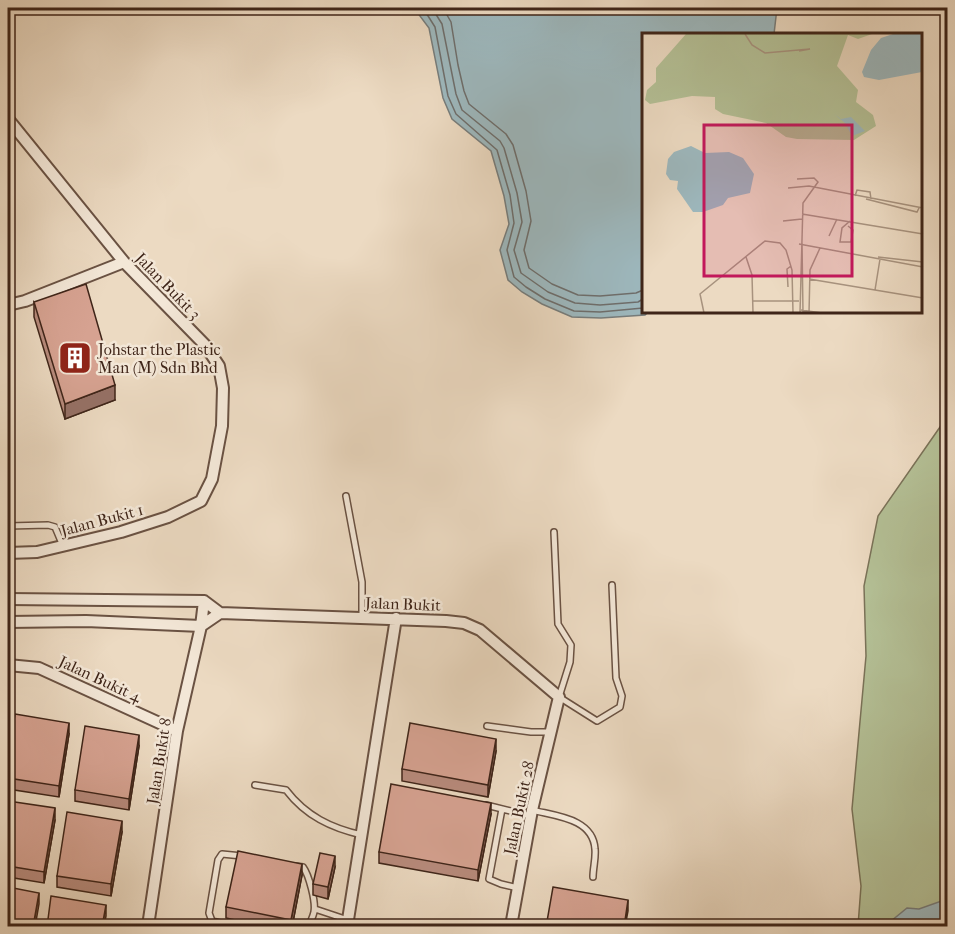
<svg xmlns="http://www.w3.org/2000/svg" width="955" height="934" viewBox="0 0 955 934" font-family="'IM FELL French Canon',serif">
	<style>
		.green { fill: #b4c096; stroke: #7a7258; stroke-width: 1.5 }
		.water { fill: #9db8be; stroke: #777d7c; stroke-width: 1.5 }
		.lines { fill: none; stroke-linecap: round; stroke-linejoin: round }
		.shore { stroke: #6e6e6c; stroke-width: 1.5 }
		.service-casing { stroke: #6a5243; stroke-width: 8 }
		.minor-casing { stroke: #6a5243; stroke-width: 14 }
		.service { stroke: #f3e7d7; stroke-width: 5 }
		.minor { stroke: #f3e7d7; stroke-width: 10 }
		.wall { fill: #b88b7d; stroke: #3f2519; stroke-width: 1.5 }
		.shaded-wall { fill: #967166; stroke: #3f2519; stroke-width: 1.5 }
		.building { fill: #d6a291; stroke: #3f2519; stroke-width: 1.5 }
		.labels { text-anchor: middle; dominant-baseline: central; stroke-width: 5; stroke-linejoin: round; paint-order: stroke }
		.street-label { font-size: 16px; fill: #3f2519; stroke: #f3e7d7 }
		.poi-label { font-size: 16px; fill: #3f2519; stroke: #f3e7d7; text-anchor: start }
		.inset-road { fill: none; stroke: #a7927e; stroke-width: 1.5 }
		.view { fill: #c2185b; fill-opacity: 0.15; stroke: #c2185b; stroke-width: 3 }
		.inset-edge { fill: none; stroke: #3f2519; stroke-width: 3 }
	</style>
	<rect width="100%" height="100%" fill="#ecdac2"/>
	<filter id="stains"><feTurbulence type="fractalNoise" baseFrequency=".00333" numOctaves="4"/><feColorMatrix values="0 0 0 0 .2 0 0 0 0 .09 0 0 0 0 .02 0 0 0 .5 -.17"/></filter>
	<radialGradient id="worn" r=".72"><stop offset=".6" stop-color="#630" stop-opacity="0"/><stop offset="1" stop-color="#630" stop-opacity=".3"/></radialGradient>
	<path class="green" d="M947 417V926H858L861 886 852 809 866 656 864 586 878 516Z"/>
	<path class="water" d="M414 8H777L774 34H643V312H648L645 315 601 318 572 317 542 304 522 292 508 280 500 250 509 224 504 196 491 151 452 119 443 98 429 28Z
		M947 899V926H885L907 908 919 909Z"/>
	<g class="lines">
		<path class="shore" d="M423 8 435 27 448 96 456 114 497 150 510 195 514 223 507 250 514 277 526 287 545 299 574 311 600 312 643 308
			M432 8 442 24 456 94 462 110 500 141 504 148 517 193 522 222 514 250 521 273 548 292 575 303 600 305 638 302 643 299
			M443 8 451 22 458 65 464 91 469 104 506 134 513 145 526 191 531 221 524 250 529 268 552 284 578 295 600 296 636 293 643 290"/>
		<defs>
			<path id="service" d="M346 496 362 582V617
				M8 526 48 525 55 527 63 546
				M554 532 558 624 571 645 570 662 559 697 597 721 620 707 622 696 616 678 612 585
				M487 726 531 732H551
				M255 785 286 790C306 816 331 828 362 835
				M486 805 531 816
				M502 809 489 879 501 884 518 888
				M532 810C555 816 593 818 595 849 596 858 593 868 593 877
				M295 866 303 867C309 875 316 902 314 912 313 917 310 922 309 926
				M315 909 348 920
				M232 926 212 921 209 913 218 860 222 854 242 856"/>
			<path id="minor" d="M8 119 124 262 205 345 219 366 223 388 222 426 212 479 201 501 168 517 121 532 37 552 8 553
				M8 305 25 301 124 262
				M8 599 204 601 220 613 446 621 464 623 480 630 559 697 532 810 511 926
				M8 622 86 621 201 626 220 613
				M8 665 39 668 177 731
				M148 926 177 731 201 626 204 601
				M347 926 396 618"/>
		</defs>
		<use href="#service" class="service-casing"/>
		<use href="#minor" class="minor-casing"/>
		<use href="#service" class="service"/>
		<use href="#minor" class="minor"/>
	</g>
	<path class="wall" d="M34 302 115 400 65 419 34 317Z
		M69 734 59 797 8 789V759Z
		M139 746 129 810 75 801V790Z
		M496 751 488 797 402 781V769Z
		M8 801 55 820 44 883 8 877Z
		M491 814 478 881 379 863V852Z
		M122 832 111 896 57 887V876Z
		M335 867 328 899 313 895V884Z
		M302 875 292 927H268L226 918V907Z"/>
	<path class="shaded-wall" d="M115 385V400L65 419V404Z
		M69 723V734L59 797V786Z
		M139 735V746L129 810V799Z
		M496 739V751L488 797V785Z
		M491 803V814L478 881V870Z
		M55 808V820L44 883V872Z
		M122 821V832L111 896V884Z
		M335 856V867L328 899V887Z
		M302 864V875L292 927H291V920Z
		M39 893V904L35 927H33Z
		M628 900V911L625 927H624Z
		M106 905V916L104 927H102Z"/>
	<path class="building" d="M86 284 115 385 65 404 34 302Z
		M15 714 69 723 59 786 8 778V759Z
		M410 723 496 739 488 785 402 769Z
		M85 726 139 735 129 799 75 790Z
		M391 784 491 803 478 870 379 852Z
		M8 801 55 808 44 872 8 866Z
		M67 812 122 821 111 884 57 876Z
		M238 851 302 864 291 920 226 907Z
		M320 853 335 856 328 887 313 884Z
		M8 887 39 893 33 927H8Z
		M553 887 628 900 624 927H579L574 926 573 927H546Z
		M51 896 106 905 102 927H47Z"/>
	<defs>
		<symbol id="building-square" viewBox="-11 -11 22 22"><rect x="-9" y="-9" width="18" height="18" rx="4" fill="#8f2418" stroke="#f3e7d7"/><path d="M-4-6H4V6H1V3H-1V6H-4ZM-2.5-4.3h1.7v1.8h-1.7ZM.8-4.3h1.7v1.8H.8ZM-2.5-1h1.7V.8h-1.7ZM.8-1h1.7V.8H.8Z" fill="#fff"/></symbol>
	</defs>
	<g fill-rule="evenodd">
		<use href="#building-square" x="56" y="339" width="38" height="38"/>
	</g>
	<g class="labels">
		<g class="street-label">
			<text transform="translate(168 286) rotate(46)">Jalan Bukit 3</text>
			<text transform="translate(102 520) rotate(-15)">Jalan Bukit 1</text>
			<text transform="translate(403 604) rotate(2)">Jalan Bukit</text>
			<text transform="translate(100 679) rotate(25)">Jalan Bukit 4</text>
			<text transform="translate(159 761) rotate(-81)">Jalan Bukit 8</text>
			<text transform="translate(519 808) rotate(-78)">Jalan Bukit 28</text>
		</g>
		<g class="poi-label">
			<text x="98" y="349">Johstar the Plastic<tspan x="98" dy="18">Man (M) Sdn Bhd</tspan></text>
		</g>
	</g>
	<g transform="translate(642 33)">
		<rect width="280" height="280" fill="#ecdac2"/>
		<path d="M44 1H230L216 6 206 2 195 33 216 57 214 69 231 82 234 93 212 107 155 106 144 104 124 90 81 81 73 76V64L50 63 8 71 3 67 5 57 14 49V35Z" fill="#b4c096"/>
		<path d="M251 1H280V39L237 47 222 44 220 39 229 17 239 5ZM192 81 199 86 209 84 223 98 210 103 203 90ZM49 113 63 120 87 119 101 125 112 141 108 160 86 165 81 172 61 179H51L35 156 36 148 28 147 24 141 26 126 32 119Z" fill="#9db8be"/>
		<path class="inset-road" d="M103 1 110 12 123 20 168 16 157 18M155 146 172 145 176 149 161 170 158 280M146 155 167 153 281 175M213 163 215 157 228 159 229 166M224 166 275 179 277 175M160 181 281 201M141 188 160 186M206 193 211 197 209 209H198L200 195 208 188M187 203 195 186M160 210 161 280M157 211 281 234M104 224 110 242 111 280M236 224 281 229M167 246 281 265M146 254 145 236 149 233M233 257 238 226M110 268H157M159 277 180 280M62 280 58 261 123 208 138 210 144 217 150 237 151 280M167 280 168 237 178 215"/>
		<path class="view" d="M62 92H210V243H62Z"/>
		<rect width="280" height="280" class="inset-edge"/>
	</g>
	<rect width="955" height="934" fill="none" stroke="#ecdac2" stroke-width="30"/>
	<rect x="9" y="9" width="937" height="916" fill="none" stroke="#3f2519" stroke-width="3"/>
	<rect x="15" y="15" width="925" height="904" fill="none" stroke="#3f2519" stroke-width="1.5"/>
	<rect width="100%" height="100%" filter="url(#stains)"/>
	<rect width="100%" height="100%" fill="url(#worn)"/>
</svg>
